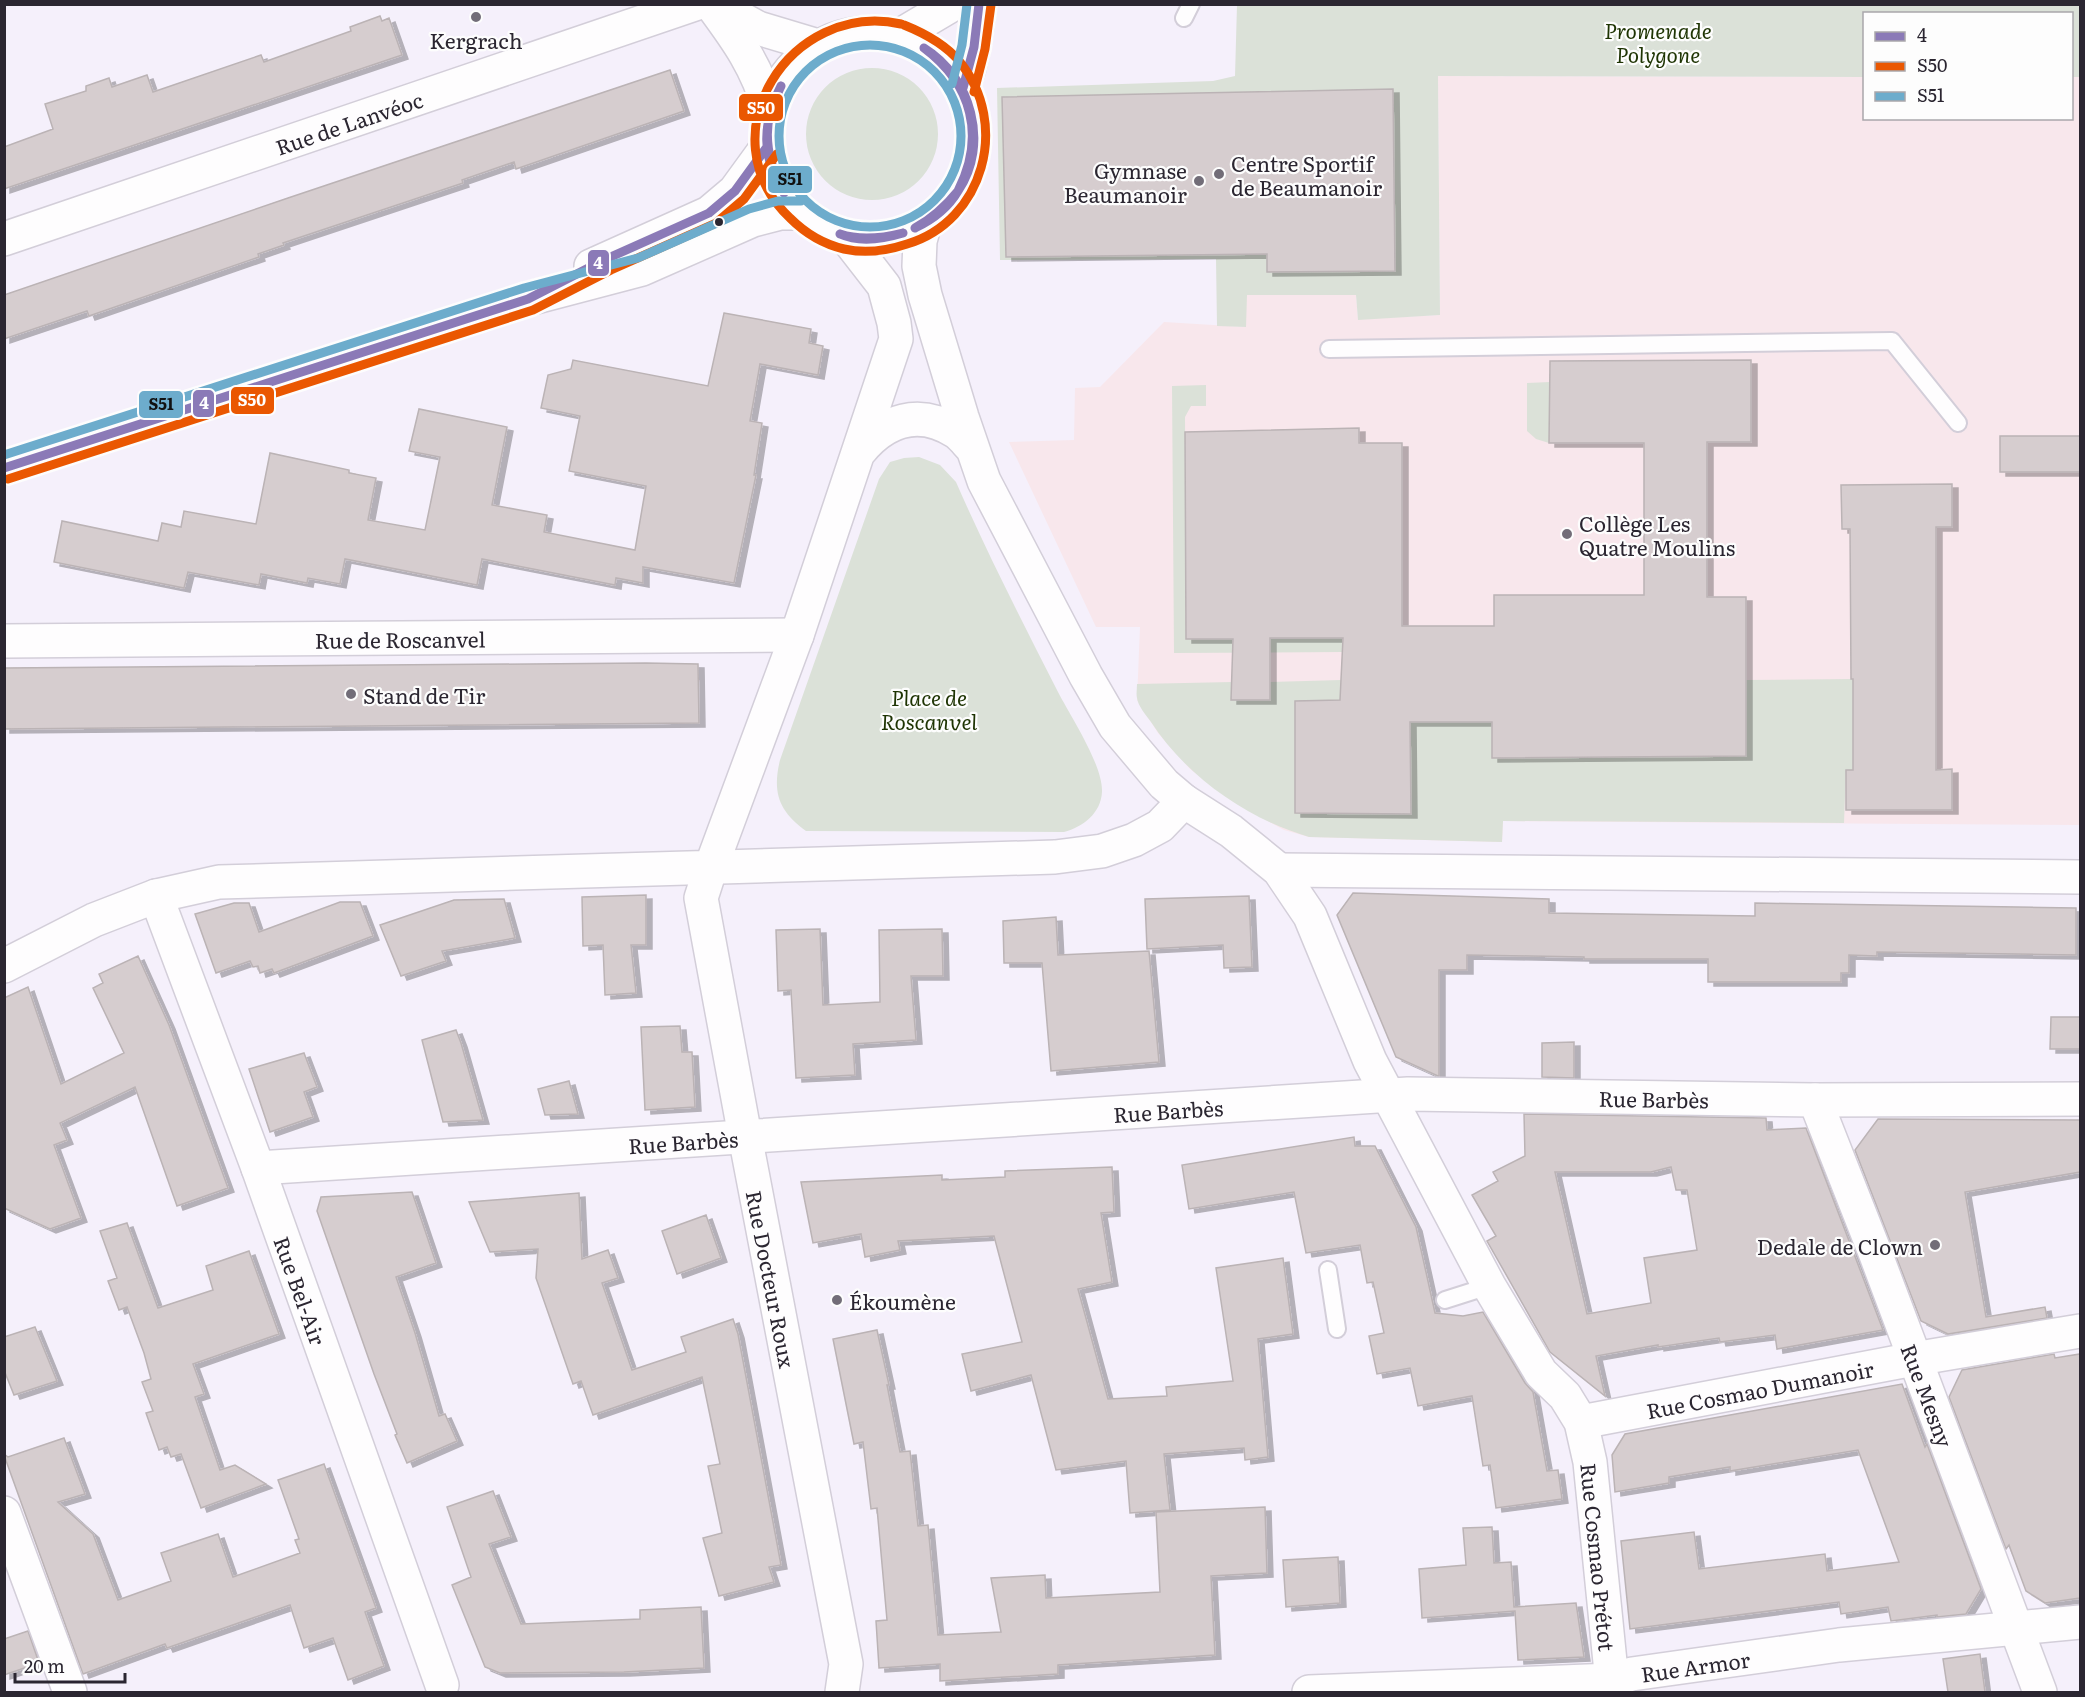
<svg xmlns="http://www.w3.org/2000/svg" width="2085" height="1697" viewBox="0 0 2085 1697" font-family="Literata,serif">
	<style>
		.education { fill: #f8e7ec }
		.green { fill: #dbe1d8 }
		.building { fill: #d6cdcf; stroke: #bbb3b5; stroke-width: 1.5; fill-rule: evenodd; filter: url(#shadow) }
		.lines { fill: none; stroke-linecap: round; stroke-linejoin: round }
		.lane-casing { stroke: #d3ced9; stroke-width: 20 }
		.street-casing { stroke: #d3ced9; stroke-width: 36 }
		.secondary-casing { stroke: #d3ced9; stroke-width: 36 }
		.lane { stroke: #fefdfe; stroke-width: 16 }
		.street { stroke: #fefdfe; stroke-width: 33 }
		.secondary { stroke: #fefdfe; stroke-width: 33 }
		.bus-1-casing { stroke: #fdfdfd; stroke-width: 14 }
		.bus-2-casing { stroke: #fdfdfd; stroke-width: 14 }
		.bus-3-casing { stroke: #fdfdfd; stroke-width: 14 }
		.bus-1 { stroke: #8b7ab7; stroke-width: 9 }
		.bus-2 { stroke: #ea5701; stroke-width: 9 }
		.bus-3 { stroke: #6daccc; stroke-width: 9 }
		.poi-dot { fill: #726d78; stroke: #fdfdfd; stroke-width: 2 }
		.bus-dot { fill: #2b2631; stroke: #fdfdfd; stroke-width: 2 }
		.labels { text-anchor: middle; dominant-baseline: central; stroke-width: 4.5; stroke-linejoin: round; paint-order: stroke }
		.park-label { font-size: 21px; font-style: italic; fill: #1e3403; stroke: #fdfdfd }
		.poi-label { font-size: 21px; fill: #2b2631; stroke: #fdfdfd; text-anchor: start }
		.street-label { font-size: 21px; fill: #2b2631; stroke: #fdfdfd }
		.line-badge { stroke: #fdfdfd; stroke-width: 2 }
		.badge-label { font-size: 16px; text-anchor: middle; font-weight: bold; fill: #fff }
		.pale-badge-label { font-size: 16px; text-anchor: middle; font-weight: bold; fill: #111 }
	</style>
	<defs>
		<filter id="shadow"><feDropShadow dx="6" dy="4" stdDeviation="0" flood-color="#0004"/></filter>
	</defs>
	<rect width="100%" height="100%" fill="#f5f0fb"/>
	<path class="education" d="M1438 76 1864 77V118H2072V77H2080V825L1503 821 1502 842 1309 837 1284 830 1232 801 1190 769 1158 733 1137 700 1140 627H1096L1009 442 1074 440 1075 388 1100 387 1164 322 1246 327V295H1356L1358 319 1440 315Z"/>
	<path class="green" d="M1237 5H2080V77H2072V14H1864V77L1438 76 1440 315 1358 320 1356 295H1247L1246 327 1217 326 1216 259 1000 260 997 88 1213 81 1235 76Z
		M806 134a66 66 0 1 1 132 0a66 66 0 1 1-132 0Z
		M1550 382 1549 443 1536 439 1527 431V383Z
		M1206 385V406H1191L1185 417 1186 639 1342 638V652L1174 653 1172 386Z
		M919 457 940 465 956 482C987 553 1023 623 1058 692 1071 717 1103 765 1102 792 1101 813 1083 827 1064 832L806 831C779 811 772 793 780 760L879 479 890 462 904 458Z
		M1853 679V770H1846L1844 823 1503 821 1502 842 1309 837C1247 819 1186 776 1151 722 1146 715 1138 706 1137 698 1136 694 1137 689 1137 684L1232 682V700H1270V682L1341 680 1340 700 1295 702V813L1410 814V722H1492V758L1745 680Z"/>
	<path class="building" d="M380 16 382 21 389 18 402 55 4 189V147L53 129 45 104 86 91V86L109 78 112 87 147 75 153 92 261 55 264 62 351 31 350 27Z
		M670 70 684 111 516 169 514 162 462 180 463 183 283 243 284 245 258 254 259 257 89 316 87 311 4 339V295L288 198Z
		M1393 89 1395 271 1267 272V254L1006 257 1002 97Z
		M724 313 811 329 809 343 823 346 818 375 760 364 750 421 762 423 754 475H756L734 583 643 567V583L616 578 615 585 482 559 477 585 345 559 340 584 308 578 307 583 261 574 259 585 188 572 184 588 54 562 62 521 158 541 162 523 181 527 184 511 256 524 270 453 349 470V473L376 478 368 520 425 530 440 457 409 451 419 409 507 427 492 505 547 515 544 532 635 550 646 486 569 471 580 416 541 408 548 375 571 369 573 360 708 386Z
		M1751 360V442H1707V597H1746V756L1492 758V722H1410L1411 814 1295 813V701L1340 700 1343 638H1270V700H1231L1233 639H1186L1185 432 1359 428V443H1402V626H1494V595H1644V443H1549L1550 361Z
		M2000 436H2080V472H2000Z
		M1952 484V527H1936V770L1952 769V810H1846V770H1853V679H1851L1850 529H1842L1841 485Z
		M646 663 698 664 699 723 4 729V668Z
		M1353 893 1549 899V913L1755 916V903L2076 908V955L1877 952V956L1849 955V973H1841V982H1708V959H1584V957L1467 955V970H1439V1076H1438L1396 1057 1337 915Z
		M646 895V945H631L636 993 605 995 603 945 583 946 582 897Z
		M1249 896 1252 967 1224 968 1223 945 1147 949 1145 899Z
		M504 899 515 938 442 951 446 961 401 976 380 925 454 900Z
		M340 902H360L373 936 274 973 272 969 260 973 258 966 253 967 250 961 216 973 195 914 234 903H249L259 932Z
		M1056 917 1058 955 1149 951 1159 1062 1051 1071 1042 963H1004L1003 921Z
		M820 929 823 1005 880 1002 879 930 942 929 943 976H911L916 1040 853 1044 855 1075 796 1078 791 990 778 991 776 930Z
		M138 956 169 1025 228 1188 177 1206 135 1087 60 1123 67 1140 54 1145 81 1218 50 1229 4 1208V998L28 987 61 1084 124 1053 93 988 103 983 99 974Z
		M2051 1017H2080V1049H2050Z
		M680 1026 682 1052H692L695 1107 645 1110 641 1027Z
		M456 1030 461 1043 483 1120 443 1122 422 1040Z
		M1574 1042V1078L1542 1077V1043Z
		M304 1053 317 1087 304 1092 313 1117 270 1132 249 1069Z
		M569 1081 578 1114 545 1115 538 1089Z
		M1524 1114 1766 1118 1767 1130 1806 1128 1883 1330 1777 1349 1775 1335 1720 1342 1719 1338 1658 1347V1345L1596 1356 1605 1396 1550 1352 1487 1241 1496 1236 1472 1195 1498 1181 1493 1172 1525 1156ZM1671 1167 1676 1190H1687L1697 1250 1644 1258 1651 1303 1587 1314 1555 1172H1651Z
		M1878 1119 2080 1120V1172L1965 1192 1986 1317 2045 1307 2047 1318 1948 1334 1921 1321 1855 1150Z
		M1354 1137 1355 1146H1375L1416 1227 1435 1313 1463 1316 1483 1312 1525 1383 1533 1392 1547 1471 1558 1470 1562 1499 1496 1508 1490 1465 1483 1466 1472 1396 1418 1406 1410 1368 1377 1374 1369 1336 1384 1333 1373 1282 1367 1283 1360 1245 1306 1253 1294 1192 1189 1209 1182 1165Z
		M1112 1167 1114 1212 1101 1213 1112 1282 1078 1289 1108 1399 1167 1396 1166 1387 1233 1381 1216 1268 1283 1258 1293 1334 1258 1339 1268 1457 1245 1460 1244 1448 1164 1454 1170 1510 1130 1513 1126 1461 1056 1470 1031 1375 971 1391 962 1354 1022 1342 994 1236 898 1241 900 1250 865 1257 861 1234 813 1243 801 1182 942 1175V1180L1005 1177V1171Z
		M412 1192 436 1263 396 1277 415 1333 439 1416 445 1414 457 1441 407 1463 395 1435 397 1434 374 1374 317 1211 321 1197Z
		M579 1193 582 1259 608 1250 618 1278 602 1283 632 1370 686 1352 681 1337 733 1319 738 1334 781 1565 769 1567 774 1582 719 1596 703 1538 722 1533 708 1466 720 1464 702 1377 593 1415 581 1381 573 1384 536 1278 538 1249 490 1252 469 1202Z
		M706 1215 721 1258 677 1274 662 1231Z
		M127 1223 158 1308 213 1290 206 1266 249 1251 279 1334 193 1364 204 1394 195 1397 220 1470 235 1465 266 1484 201 1508 181 1454 171 1457 167 1447 159 1450 146 1413 153 1411 142 1382 151 1379 144 1353 127 1307 119 1310 108 1281 117 1278 100 1231Z
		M35 1327 57 1381 14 1395 4 1370V1337Z
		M877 1330 889 1385H887L900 1452 910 1451 918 1526 928 1525 938 1635 1001 1632 991 1578 1045 1575 1046 1598 1160 1592 1156 1512 1265 1507 1267 1573 1211 1576 1215 1655 1058 1665V1674L940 1681V1664L879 1668 876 1621 887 1620 877 1508 871 1509 863 1442 854 1444 833 1339Z
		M2054 1354 2055 1358 2080 1354V1598L2045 1603 2026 1591 2009 1545 2006 1549 1949 1397 1962 1370Z
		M1902 1384 1925 1447 1927 1444 1981 1589 1966 1614 1937 1617V1615L1891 1621 1888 1607 1841 1614 1839 1602 1630 1629 1621 1541 1694 1532 1699 1569 1825 1554 1827 1571 1899 1562 1858 1450 1730 1471V1467L1669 1477V1483L1615 1492 1612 1455 1625 1434Z
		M64 1438 85 1494 58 1502 93 1534 118 1600 171 1581 161 1553 218 1534 233 1577 300 1553 295 1540 299 1539 278 1480 324 1464 376 1608 365 1612 384 1666 348 1680 333 1638 304 1648 290 1605 167 1648 165 1644 83 1674 4 1455V1454L8 1457Z
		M493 1491 511 1537 489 1544 521 1624 640 1619V1610L701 1607 704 1668 624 1672 500 1673 485 1667 452 1585 471 1577 447 1507Z
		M1492 1527 1494 1563 1511 1562 1514 1607 1576 1603 1584 1657 1518 1660 1515 1611 1422 1618 1419 1569 1466 1565 1463 1528Z
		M1338 1557 1340 1603 1286 1607 1283 1560Z
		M28 1631 39 1663 4 1675V1639Z
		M1980 1654 1985 1692H1948L1943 1659Z"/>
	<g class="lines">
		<defs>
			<path id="lane" d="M1184 18 1191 4
				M1329 349 1892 341 1958 423
				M1328 1270 1337 1329
				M1445 1300 1489 1286"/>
			<g id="street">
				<path d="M711 4C737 39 758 68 769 110"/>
				<path d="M718 6 758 28 818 46"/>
				<path id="s1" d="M4 239 695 4"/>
				<path id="s2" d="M4 641 797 635"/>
				<path id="s3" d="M1184 801 1231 831 1279 870 1310 916 1370 1061 1489 1286 1541 1373 1565 1396 1581 1422 1590 1462 1613 1692"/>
				<path id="s4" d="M711 867 701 898 745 1136 846 1664 842 1692"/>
				<path d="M1279 870 2080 877"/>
				<path id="s5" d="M156 896 258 1168 442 1685"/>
				<path id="s6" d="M1815 1100 1876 1255 2040 1692"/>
				<path id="s7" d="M258 1168 1408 1094 1815 1100 2080 1099"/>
				<path id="s8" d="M1581 1422 1914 1359 2080 1331"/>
				<path d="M4 1513 70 1692"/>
				<path id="s9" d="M1309 1692 1612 1680 1632 1674 1839 1645 2080 1622"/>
			</g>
			<path id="secondary" d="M767 136a103 103 0 1 1 206 0a103 103 0 1 1-206 0Z
				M899 36 953 4
				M963 88C972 61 977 33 979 4
				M591 266 709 213 735 191 767 147
				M859 452C885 420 919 408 956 432 962 436 967 443 973 449
				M4 468 528 299 642 269 753 220 780 213H801
				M711 867 797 635 896 339 894 323 884 286 846 237
				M4 966 94 920 156 896 219 882 1055 857 1102 851 1134 840 1160 826 1184 801 1164 784 1115 726 1086 676 984 481 962 417 925 295 919 266 920 241 925 223"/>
		</defs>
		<use href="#lane" class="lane-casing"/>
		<use href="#street" class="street-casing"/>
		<use href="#secondary" class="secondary-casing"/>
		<use href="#lane" class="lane"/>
		<use href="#street" class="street"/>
		<use href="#secondary" class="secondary"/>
		<defs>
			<path id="bus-1" d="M924 48C971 77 990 144 958 191
				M924 48C972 84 986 136 958 191
				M781 86C777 95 772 104 770 113 763 141 771 169 784 193
				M781 86C762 124 761 156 784 193
				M963 88 974 47 979 4
				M915 228C933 218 945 207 958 191
				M915 228C932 220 948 208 958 191
				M840 234C861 241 883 238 903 233
				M840 234C860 243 883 239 903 233
				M4 468 528 299 606 259 709 213 735 191 767 147"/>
			<path id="bus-2" d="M901 24C790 0 704 136 790 218 805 233 823 244 844 249 866 254 886 251 907 244 984 221 1010 124 960 62 946 45 924 33 904 25
				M974 92 985 49 991 5
				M8 479 533 310 611 270 716 223 744 199 777 154"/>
			<path id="bus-3" d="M779 136a91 91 0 1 1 182 0a91 91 0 1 1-182 0Z
				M952 84 962 45 967 4
				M4 455 524 288 638 258 749 209 778 201H801"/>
		</defs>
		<use href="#bus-1" class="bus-1-casing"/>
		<use href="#bus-2" class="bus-2-casing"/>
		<use href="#bus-3" class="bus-3-casing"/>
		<use href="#bus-1" class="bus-1"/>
		<use href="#bus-2" class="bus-2"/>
		<use href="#bus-3" class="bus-3"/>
	</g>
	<g class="poi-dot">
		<circle cx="476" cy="17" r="6"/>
		<circle cx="1219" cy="174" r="6"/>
		<circle cx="1199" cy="181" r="6"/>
		<circle cx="1567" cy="534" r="6"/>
		<circle cx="351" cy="694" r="6"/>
		<circle cx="1935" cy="1245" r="6"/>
		<circle cx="837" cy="1300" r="6"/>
	</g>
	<circle class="bus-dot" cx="719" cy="222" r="5"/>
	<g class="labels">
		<g class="park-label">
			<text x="1658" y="29">Promenade<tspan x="1658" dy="24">Polygone</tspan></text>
			<text x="929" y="696">Place de<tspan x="929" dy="24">Roscanvel</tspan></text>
		</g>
		<g class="poi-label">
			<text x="476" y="39" text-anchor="middle">Kergrach</text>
			<text x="1231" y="162">Centre Sportif<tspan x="1231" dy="24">de Beaumanoir</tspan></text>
			<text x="1187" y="169" text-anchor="end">Gymnase<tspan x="1187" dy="24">Beaumanoir</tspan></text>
			<text x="1579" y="522">Collège Les<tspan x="1579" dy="24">Quatre Moulins</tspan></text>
			<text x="363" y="694">Stand de Tir</text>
			<text x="1923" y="1245" text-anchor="end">Dedale de Clown</text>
			<text x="849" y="1300">Ékoumène</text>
		</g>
		<g class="street-label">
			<text stroke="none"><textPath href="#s1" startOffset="364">Rue de Lanvéoc</textPath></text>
			<text stroke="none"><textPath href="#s2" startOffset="396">Rue de Roscanvel</textPath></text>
			<text stroke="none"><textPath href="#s7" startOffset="1398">Rue Barbès</textPath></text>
			<text stroke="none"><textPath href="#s7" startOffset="912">Rue Barbès</textPath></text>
			<text stroke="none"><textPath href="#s7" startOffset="426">Rue Barbès</textPath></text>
			<text stroke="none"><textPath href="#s4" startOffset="420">Rue Docteur Roux</textPath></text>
			<text stroke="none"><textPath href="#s5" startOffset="420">Rue Bel-Air</textPath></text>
			<text stroke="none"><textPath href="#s8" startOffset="182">Rue Cosmao Dumanoir</textPath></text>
			<text stroke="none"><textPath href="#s6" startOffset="316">Rue Mesny</textPath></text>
			<text stroke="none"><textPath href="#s3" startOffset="886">Rue Cosmao Prétot</textPath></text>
			<text stroke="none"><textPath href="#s9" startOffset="388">Rue Armor</textPath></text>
		</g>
	</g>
	<g class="line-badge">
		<rect x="738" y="93" width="46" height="29" rx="6" fill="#ea5701"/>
		<rect x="767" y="165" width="46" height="29" rx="6" fill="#6daccc"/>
		<rect x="587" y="249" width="23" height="28" rx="6" fill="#8b7ab7"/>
		<rect x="230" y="386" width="45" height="29" rx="6" fill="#ea5701"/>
		<rect x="192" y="389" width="23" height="29" rx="6" fill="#8b7ab7"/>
		<rect x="138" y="390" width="46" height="29" rx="6" fill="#6daccc"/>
	</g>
	<g class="badge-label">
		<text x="761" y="114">S50</text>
		<text x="598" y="269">4</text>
		<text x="252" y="406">S50</text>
		<text x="204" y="409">4</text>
	</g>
	<g class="pale-badge-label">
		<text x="790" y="185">S51</text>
		<text x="161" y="410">S51</text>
	</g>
	<rect width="2085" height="1697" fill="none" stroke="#2b2631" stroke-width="12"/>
	<rect x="1863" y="12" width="210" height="108" fill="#fdfdfd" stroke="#a9a7ab" stroke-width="1.5"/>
	<rect x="1875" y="32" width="30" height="9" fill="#8b7ab7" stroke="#a9a7ab" stroke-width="1.5"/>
	<text x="1917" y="42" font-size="18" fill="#2b2631">4</text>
	<rect x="1875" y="62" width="30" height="9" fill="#ea5701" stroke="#a9a7ab" stroke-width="1.5"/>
	<text x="1917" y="72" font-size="18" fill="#2b2631">S50</text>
	<rect x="1875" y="92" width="30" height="9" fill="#6daccc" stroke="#a9a7ab" stroke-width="1.5"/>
	<text x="1917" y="102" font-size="18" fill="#2b2631">S51</text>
	<path d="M15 1673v9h110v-9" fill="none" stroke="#2b2631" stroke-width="3"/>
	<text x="24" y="1673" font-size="18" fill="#2b2631" stroke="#fdfdfd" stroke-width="4.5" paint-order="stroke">20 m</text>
</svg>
